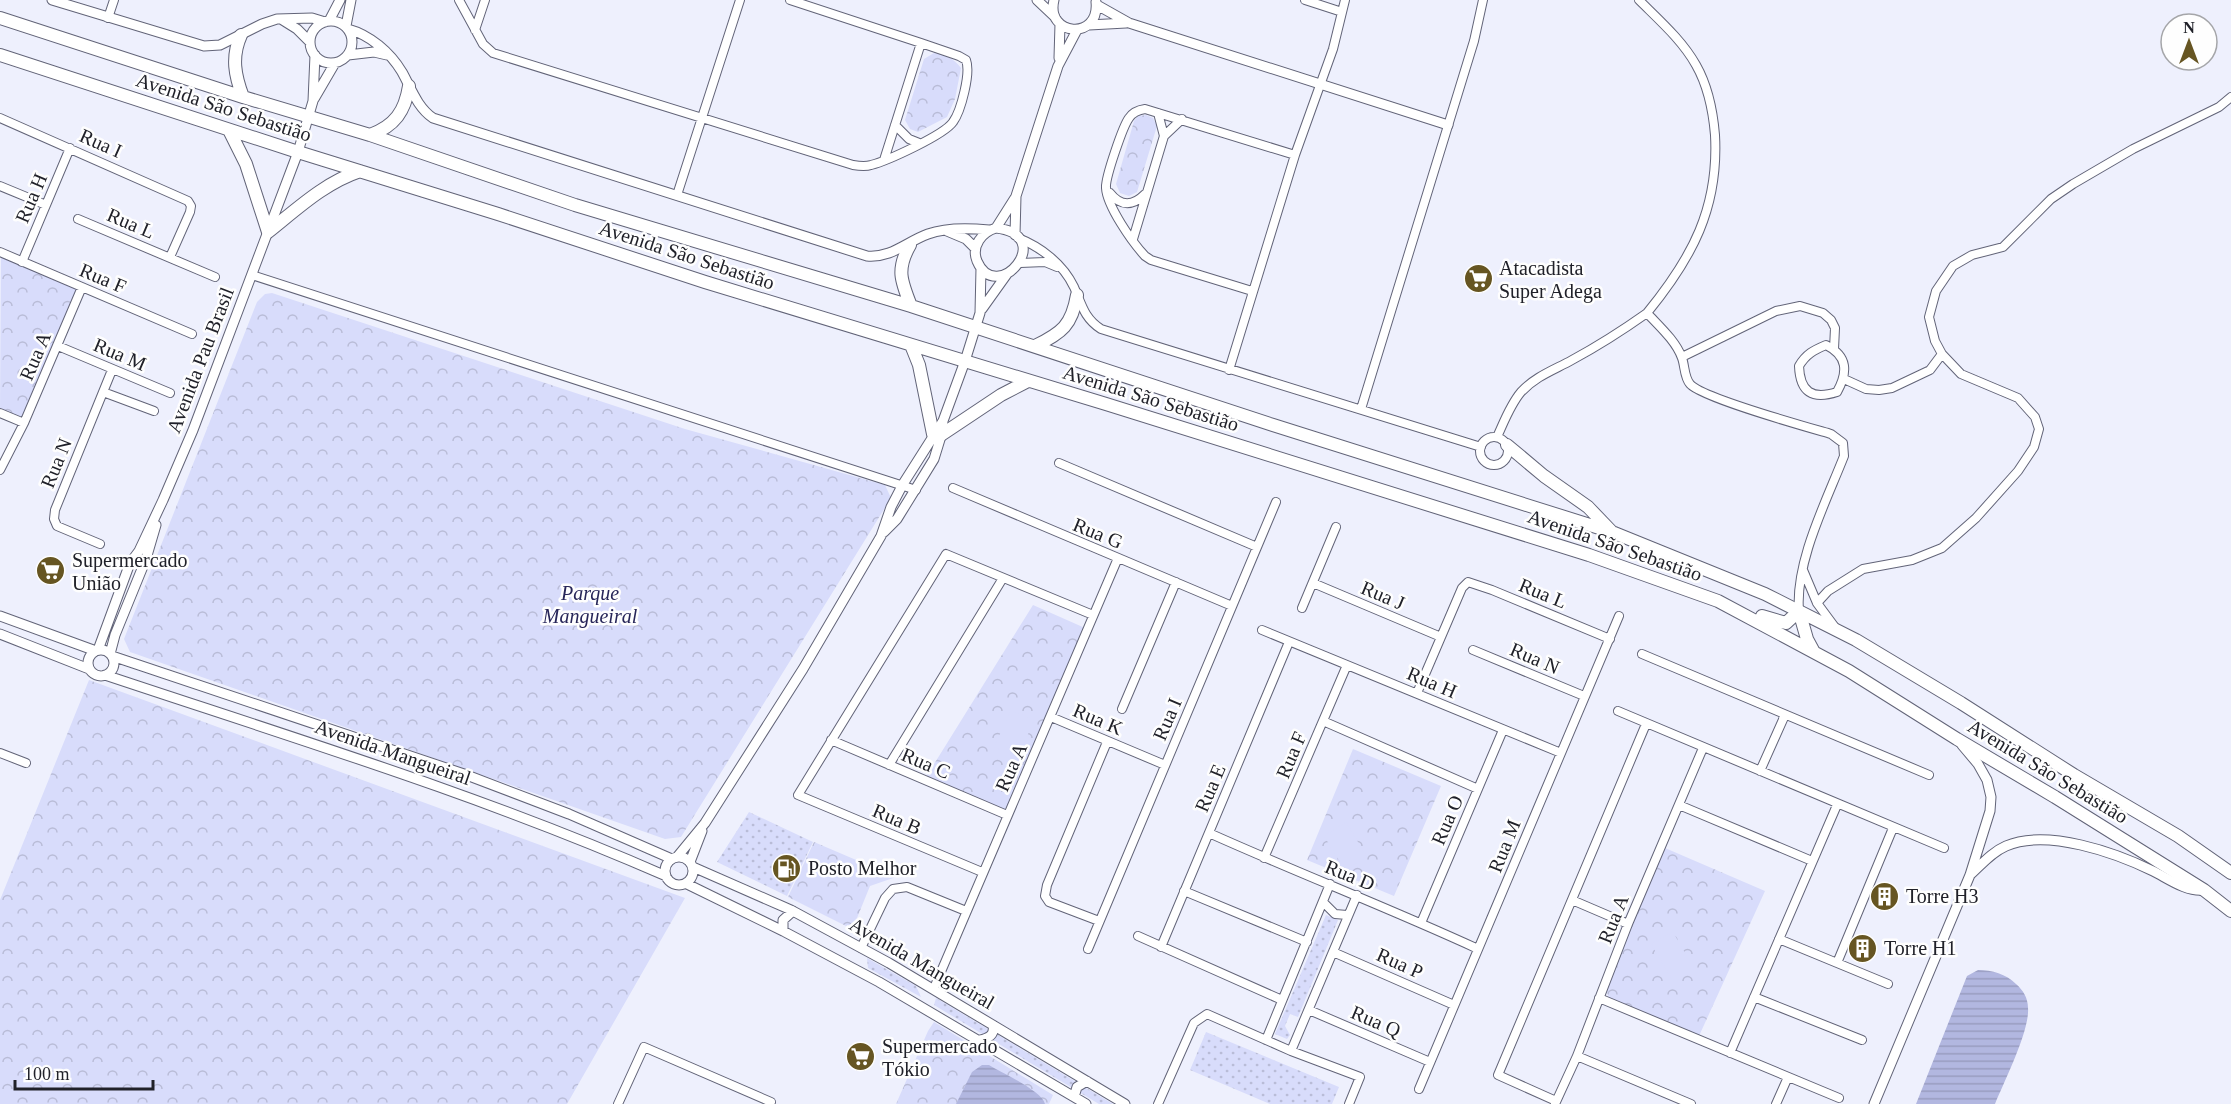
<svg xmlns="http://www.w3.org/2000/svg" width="2231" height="1104" viewBox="0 0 2231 1104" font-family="'Times New Roman',serif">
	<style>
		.grass { fill: url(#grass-dots) }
		.forest { fill: url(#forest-crowns) }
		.pitch { fill: #d8dcfb }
		.water { fill: url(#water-rules) }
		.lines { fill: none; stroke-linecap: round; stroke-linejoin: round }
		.minor-casing { stroke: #626478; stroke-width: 10 }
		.tertiary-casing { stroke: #626478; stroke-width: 11 }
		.primary-casing { stroke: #626478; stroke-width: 14 }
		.minor { stroke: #fff; stroke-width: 8 }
		.tertiary { stroke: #fff; stroke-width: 9 }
		.primary { stroke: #fff; stroke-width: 12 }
		.labels { text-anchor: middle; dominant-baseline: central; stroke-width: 5; stroke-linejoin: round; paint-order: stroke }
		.street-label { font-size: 20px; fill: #202129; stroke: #fefefe }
		.poi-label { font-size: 20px; fill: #202129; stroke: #fefefe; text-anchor: start }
		.park-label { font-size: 20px; font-style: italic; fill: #272659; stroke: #fefefe }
	</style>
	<defs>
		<pattern id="grass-dots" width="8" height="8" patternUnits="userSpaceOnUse" patternTransform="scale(1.5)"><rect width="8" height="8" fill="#d8dcfb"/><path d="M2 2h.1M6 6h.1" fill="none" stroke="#b9bcd7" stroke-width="1.8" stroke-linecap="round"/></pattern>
		<pattern id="forest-crowns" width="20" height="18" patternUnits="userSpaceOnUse" patternTransform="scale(1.5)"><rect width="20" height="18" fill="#d8dcfb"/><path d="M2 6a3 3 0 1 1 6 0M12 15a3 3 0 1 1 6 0" fill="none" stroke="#b9bcd7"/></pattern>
		<pattern id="water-rules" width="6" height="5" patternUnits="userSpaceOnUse" patternTransform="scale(1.5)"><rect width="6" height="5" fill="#b2b7e0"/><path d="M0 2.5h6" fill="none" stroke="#999dc0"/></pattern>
	</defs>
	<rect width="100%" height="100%" fill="#eef0fd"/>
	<path class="grass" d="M749 812 813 842 787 896 717 862Z
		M1326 915 1338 920 1298 1017 1290 1014 1285 1026 1290 1035 1287 1039 1275 1034Z
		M867 958 916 986 921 997 868 968Z
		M936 998 1113 1104H1099L934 1005Z
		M1206 1032 1339 1087 1332 1104H1270L1190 1070Z"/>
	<path class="forest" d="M934 53C947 55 953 58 961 68L955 99 947 117 918 132 910 129 905 120 924 59Z
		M1146 115 1153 118 1157 126 1137 192 1129 196 1120 193 1116 184 1134 121 1138 116Z
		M1 254 82 287 24 422 0 411Z
		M272 293 685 429 885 485 891 498 681 837 665 839 130 652 124 639 257 302 265 294Z
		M1033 605 1085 628 1009 807 1002 810 926 777Z
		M89 680 685 898 567 1104H0V900Z
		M1353 749 1441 786 1394 896 1307 860Z
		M814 842 896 877 870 886 857 918 848 927 788 897Z
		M1665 848 1765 891 1699 1036 1609 998 1605 988Z
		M934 1022 1053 1095 1049 1104H896L928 1031Z"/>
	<path class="pitch" d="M1011 710 1034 720 1018 758 994 747Z
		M1346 822 1367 857 1345 870 1324 836Z
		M1673 932 1693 967 1672 979 1651 944Z"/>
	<path class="water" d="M1978 970C1992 970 2006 974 2016 984 2023 990 2028 998 2028 1008 2030 1030 2004 1082 1995 1104H1916L1967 976Z
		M982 1065H989C1002 1073 1042 1091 1045 1104H956L972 1072Z"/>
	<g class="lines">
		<defs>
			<path id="minor" d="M459 0 483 44 493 53 853 165C859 166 865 167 871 165 887 161 944 135 953 122 961 111 971 73 966 60L959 56 921 43 790 0
				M1305 0 1342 12
				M1639 0C1659 20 1682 40 1696 65 1708 86 1713 111 1715 135 1719 208 1692 258 1647 313 1659 326 1676 341 1682 358 1685 366 1684 377 1690 384 1702 398 1807 427 1831 434L1843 443 1844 456C1826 502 1795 562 1799 611
				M108 18 114 0
				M475 30 485 0
				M1158 113 1164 136
				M0 118 188 201 191 206 190 212 170 257
				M895 125 909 139 919 143
				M884 160 921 43
				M0 186 46 205
				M1110 193C1121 207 1133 206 1145 194
				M677 195 740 0
				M78 219 215 277
				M1018 238C1041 247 1063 264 1074 287 1082 305 1084 318 1101 329L1481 447
				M1133 239 1164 136 1182 119
				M0 252 192 334
				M22 262 70 148
				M1020 263 1045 262 1057 267
				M252 275 916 490
				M1252 291 1151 260 1145 256C1132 242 1107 206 1106 188 1105 178 1123 126 1129 118 1133 112 1138 110 1145 109L1295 155
				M1826 345C1848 356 1848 372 1837 392 1812 400 1800 392 1799 366 1806 354 1814 350 1826 345Z
				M58 346 170 393
				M1682 357 1776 311 1800 306 1823 313 1831 320 1835 328 1834 349
				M1229 370 1295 155 1333 49 1345 0
				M1844 379 1866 389 1879 390 1892 388 1930 370 1942 354
				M103 392 154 411
				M1361 409 1474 41 1483 0
				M0 413 24 423
				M1480 451a14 14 0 1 1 28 0a14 14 0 1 1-28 0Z
				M1497 437C1504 422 1510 405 1521 392 1536 376 1554 370 1572 360 1598 346 1623 330 1647 313
				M1059 463 1257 547
				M0 470 24 423 82 287
				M953 488 1232 606
				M100 544 57 526 54 519 55 510 112 370
				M1803 570 1817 603 1834 626
				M1313 583 1441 637
				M1817 603 1828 591 1863 569 1912 560 1942 548 1976 518 2018 471 2034 447 2039 429 2035 417 2018 398 1961 374 1942 354 1935 341 1929 317 1936 291 1953 266 1972 255 2003 247 2051 199 2073 184 2133 149 2219 107 2231 97
				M1302 608 1336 527
				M1262 630 1561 753
				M1473 650 1584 696
				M1642 654 1929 775
				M1417 693 1462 588 1468 582 1492 590 1610 639
				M1122 709 1176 582
				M1618 711 1944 848
				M1051 717 1165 765
				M1323 721 1478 789
				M831 740 1007 815
				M0 753 26 763
				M889 765 1003 578
				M1760 771 1785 715
				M1679 805 1812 861
				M1209 833C1298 873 1389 908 1478 949
				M1264 858 1347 665
				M982 872 798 795 946 554 1093 615
				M1184 891 1307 942
				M1572 900 1628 924
				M1324 903 1335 914 1347 915
				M1099 921 1049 902 1045 896 1047 885 1107 742
				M1421 923 1503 730
				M1138 936 1282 1000
				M1779 939 1888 984
				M1161 947 1289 642
				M861 948 885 898 893 889 907 887 966 911
				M1088 949 1276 502
				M1333 952 1454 1005
				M1837 963 1893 828
				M934 988 1118 558
				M1754 997 1862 1040
				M1599 998 1839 1098
				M1309 1010 1430 1062
				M1266 1040 1330 884
				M1291 1051 1357 895
				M1730 1053 1837 805
				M1577 1056 1691 1104
				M1419 1089 1619 616
				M1556 1101 1498 1075 1646 724
				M618 1104 644 1047 771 1102
				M1158 1104 1194 1023 1207 1014 1291 1051 1360 1077 1349 1104
				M1555 1104 1577 1056 1628 924 1703 748
				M1776 1104 1788 1077"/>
			<path id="tertiary" d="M52 0 204 46 220 45 262 24 277 19 312 18 325 22
				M1037 0 1055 17
				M1054 0C1045 36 1100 41 1096 2
				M1097 5 1129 23 1448 125
				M281 19 297 29 310 42
				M310 42a21 21 0 1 1 42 0a21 21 0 1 1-42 0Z
				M329 21 340 0
				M1089 25 1126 23
				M346 26 351 0
				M348 29C370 35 390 52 402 72 411 88 417 107 433 118L867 256C892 258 906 242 928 234 947 227 969 228 989 230
				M348 55 374 52 387 55
				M1059 58 1060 24
				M314 99 335 63
				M996 228C1058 235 997 307 977 261 971 246 982 232 996 228L1015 198
				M947 231 966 239 975 248
				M1015 235 1016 196 1058 66 1077 30
				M982 309 1007 274
				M884 532 897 519 934 459 942 433 943 421 965 361 980 313 981 268
				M0 616 96 651
				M0 634 89 669
				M98 650 130 563 139 551 163 500 193 430 298 152 313 101 315 55
				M88 663a13 13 0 1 1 26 0a13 13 0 1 1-26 0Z
				M110 654 115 635 146 559 156 525
				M112 656 464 774 569 814 672 859
				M105 675C294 738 484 796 666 876
				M665 871a14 14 0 1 1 28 0a14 14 0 1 1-28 0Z
				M677 857 705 823 803 669 881 536 891 507 903 484 943 421
				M690 862 702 831
				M693 867 791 910 889 963 1125 1104
				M1970 875C1982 864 1992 852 2006 846 2047 828 2116 853 2153 871 2169 879 2186 892 2204 890
				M687 884 783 931 879 982 1086 1104
				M783 931V920L793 911
				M980 1040C989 1038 995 1035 993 1025
				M1074 1097 1077 1087 1087 1081
				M1874 1104 1970 875 1990 811 1991 797 1987 780 1978 764 1962 745"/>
			<path id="primary" d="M0 18 243 97 370 135 575 205 911 306 1273 425 1612 532 1765 594 1856 640 1961 703 2074 775 2178 836 2231 873
				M241 35C231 57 235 76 243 97
				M0 55 298 152 498 214 705 282 1106 404 1589 555 1718 601 1849 671 1957 739 2055 797 2204 890 2231 911
				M229 130 246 164 268 232C297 209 324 183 360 171
				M370 135C395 126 405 111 409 86
				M910 245C896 269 901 281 911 306
				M911 345 919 365 933 434
				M1035 346C1062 333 1072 325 1077 295
				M941 435 1001 395 1028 381
				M1507 445 1544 476 1588 507 1611 531
				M1799 611 1807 639 1814 652
				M1762 616 1786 623 1799 611"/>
		</defs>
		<use href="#minor" class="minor-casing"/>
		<use href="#tertiary" class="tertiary-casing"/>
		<use href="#primary" class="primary-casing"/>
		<use href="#minor" class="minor"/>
		<use href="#tertiary" class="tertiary"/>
		<use href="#primary" class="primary"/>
	</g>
	<defs>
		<symbol id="supermarket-disc" viewBox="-11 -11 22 22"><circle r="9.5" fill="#652" stroke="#fefefe"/><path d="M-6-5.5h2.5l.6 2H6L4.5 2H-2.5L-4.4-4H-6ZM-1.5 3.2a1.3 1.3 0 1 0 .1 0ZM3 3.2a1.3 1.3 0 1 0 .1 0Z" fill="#fff"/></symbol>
		<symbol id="fuel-disc" viewBox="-11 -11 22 22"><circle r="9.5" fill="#652" stroke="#fefefe"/><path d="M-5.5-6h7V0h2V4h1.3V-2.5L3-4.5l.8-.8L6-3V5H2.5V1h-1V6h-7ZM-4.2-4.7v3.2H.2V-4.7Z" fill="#fff"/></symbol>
		<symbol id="building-disc" viewBox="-11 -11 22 22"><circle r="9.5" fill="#652" stroke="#fefefe"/><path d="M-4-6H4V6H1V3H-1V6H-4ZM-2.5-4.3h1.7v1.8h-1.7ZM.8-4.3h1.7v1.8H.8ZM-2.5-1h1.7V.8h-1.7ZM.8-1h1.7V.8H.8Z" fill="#fff"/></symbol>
	</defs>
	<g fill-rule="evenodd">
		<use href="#supermarket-disc" x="1462" y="262" width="33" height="33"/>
		<use href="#supermarket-disc" x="34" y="554" width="33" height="33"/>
		<use href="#fuel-disc" x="770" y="852" width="33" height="33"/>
		<use href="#building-disc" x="1868" y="880" width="33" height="33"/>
		<use href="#building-disc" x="1846" y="932" width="33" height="33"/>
		<use href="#supermarket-disc" x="844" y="1040" width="33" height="33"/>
	</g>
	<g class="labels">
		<g class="street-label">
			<text transform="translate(224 107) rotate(18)">Avenida São Sebastião</text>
			<text transform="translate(101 143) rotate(24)">Rua I</text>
			<text transform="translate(31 198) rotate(-67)">Rua H</text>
			<text transform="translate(131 223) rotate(23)">Rua L</text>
			<text transform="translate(687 255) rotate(18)">Avenida São Sebastião</text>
			<text transform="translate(103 278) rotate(23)">Rua F</text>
			<text transform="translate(120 354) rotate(23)">Rua M</text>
			<text transform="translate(35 356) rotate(-67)">Rua A</text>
			<text transform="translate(200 360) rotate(-69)">Avenida Pau Brasil</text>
			<text transform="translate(1151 398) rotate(17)">Avenida São Sebastião</text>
			<text transform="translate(56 463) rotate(-68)">Rua N</text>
			<text transform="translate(1098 533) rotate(22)">Rua G</text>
			<text transform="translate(1615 545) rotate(19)">Avenida São Sebastião</text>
			<text transform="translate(1543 593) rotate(22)">Rua L</text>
			<text transform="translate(1383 595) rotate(23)">Rua J</text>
			<text transform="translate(1535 658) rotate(23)">Rua N</text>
			<text transform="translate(1432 682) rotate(23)">Rua H</text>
			<text transform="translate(1098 719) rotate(23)">Rua K</text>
			<text transform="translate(1167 719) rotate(-67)">Rua I</text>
			<text transform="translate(393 752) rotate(19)">Avenida Mangueiral</text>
			<text transform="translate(1291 755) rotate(-67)">Rua F</text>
			<text transform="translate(926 763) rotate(23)">Rua C</text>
			<text transform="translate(1011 767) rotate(-66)">Rua A</text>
			<text transform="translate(2048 771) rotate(31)">Avenida São Sebastião</text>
			<text transform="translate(1210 788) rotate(-67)">Rua E</text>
			<text transform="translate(897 819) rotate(23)">Rua B</text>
			<text transform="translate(1447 820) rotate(-67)">Rua O</text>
			<text transform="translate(1504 846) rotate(-68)">Rua M</text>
			<text transform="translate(1350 875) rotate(22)">Rua D</text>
			<text transform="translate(1613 919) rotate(-68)">Rua A</text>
			<text transform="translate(922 963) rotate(30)">Avenida Mangueiral</text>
			<text transform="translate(1400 963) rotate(24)">Rua P</text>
			<text transform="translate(1376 1021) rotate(23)">Rua Q</text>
		</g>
		<g class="poi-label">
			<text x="1499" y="268">Atacadista<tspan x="1499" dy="23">Super Adega</tspan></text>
			<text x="72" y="560">Supermercado<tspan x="72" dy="23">União</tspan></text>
			<text x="808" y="868">Posto Melhor</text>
			<text x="1906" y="896">Torre H3</text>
			<text x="1884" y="948">Torre H1</text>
			<text x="882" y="1046">Supermercado<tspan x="882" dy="23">Tókio</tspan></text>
		</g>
		<g class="park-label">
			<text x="590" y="593">Parque<tspan x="590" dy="23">Mangueiral</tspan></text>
		</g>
	</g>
	<g transform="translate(2189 42)"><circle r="28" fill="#fefefe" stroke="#a5a6a9" stroke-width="1.5"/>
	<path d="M0-4.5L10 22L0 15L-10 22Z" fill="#665522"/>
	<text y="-9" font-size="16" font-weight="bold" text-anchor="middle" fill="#202129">N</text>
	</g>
	<path d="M15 1080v9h138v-9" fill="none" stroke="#202129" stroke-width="3"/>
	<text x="24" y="1080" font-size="18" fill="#202129" stroke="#fefefe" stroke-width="4.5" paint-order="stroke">100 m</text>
</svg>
